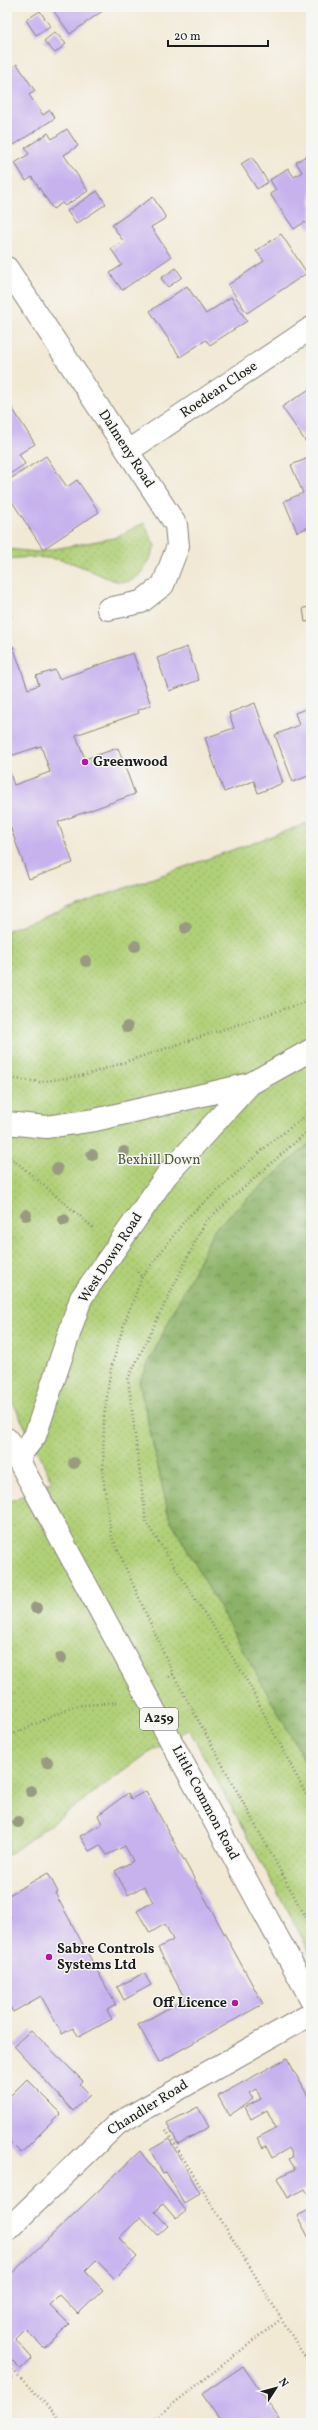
<svg xmlns="http://www.w3.org/2000/svg" width="318" height="2430" viewBox="0 0 318 2430" font-family="Vollkorn,serif">
	<style>
		.grass { fill: url(#grass-dots); stroke: #66764a }
		.forest { fill: url(#forest-crowns); stroke: #546742 }
		.building { fill: #c7b2ee }
		.lines { fill: none; stroke-linecap: round; stroke-linejoin: round }
		.minor-casing { stroke: #878278; stroke-width: 24 }
		.tertiary-casing { stroke: #878278; stroke-width: 24 }
		.trunk-casing { stroke: #878278; stroke-width: 24 }
		.path { stroke: #878278; stroke-width: 2.5; stroke-dasharray: 1 3; stroke-linecap: butt }
		.minor { stroke: #fff; stroke-width: 22 }
		.tertiary { stroke: #fff; stroke-width: 22 }
		.trunk { stroke: #fff; stroke-width: 22 }
		.tree { fill: #999b81 }
		.poi-dot { fill: #b5179e; stroke: #f6f6f2; stroke-width: 1.5 }
		.labels { text-anchor: middle; dominant-baseline: central; stroke-width: 3; stroke-linejoin: round; paint-order: stroke }
		.shield { fill: #f6f6f2; stroke: #5d5d5c; stroke-width: 1 }
		.shield-label { font-size: 13px; font-weight: bold; fill: #1c1c1c }
		.street-label { font-size: 14px; fill: #1c1c1c; stroke: #f6f6f2 }
		.poi-label { font-size: 14px; font-weight: bold; fill: #1c1c1c; stroke: #f6f6f2; text-anchor: start }
		.park-label { font-size: 14px; fill: #505b3c; stroke: #f6f6f2 }
	</style>
	<defs>
		<pattern id="grass-dots" width="8" height="8" patternUnits="userSpaceOnUse"><rect width="8" height="8" fill="#b0d077"/><path d="M2 2h.1M6 6h.1" fill="none" stroke="#97b266" stroke-width="1.8" stroke-linecap="round"/></pattern>
		<pattern id="forest-crowns" width="20" height="18" patternUnits="userSpaceOnUse"><rect width="20" height="18" fill="#8cb268"/><path d="M2 6a3 3 0 1 1 6 0M12 15a3 3 0 1 1 6 0" fill="none" stroke="#729055"/></pattern>
	</defs>
	<rect width="100%" height="100%" fill="#f6f6f2"/>
	<filter id="ink" filterUnits="userSpaceOnUse"><feTurbulence type="fractalNoise" baseFrequency=".025" numOctaves="2"/><feDisplacementMap in="SourceGraphic" scale="8" xChannelSelector="R" yChannelSelector="G"/><feConvolveMatrix kernelMatrix="1 2 1 2 8 2 1 2 1" color-interpolation-filters="sRGB"/></filter>
	<filter id="wash" filterUnits="userSpaceOnUse"><feTurbulence type="fractalNoise" baseFrequency=".012" numOctaves="4" result="noise"/><feDisplacementMap in="SourceGraphic" scale="16" xChannelSelector="R" yChannelSelector="G"/><feGaussianBlur stdDeviation="0.9" result="paint"/><feColorMatrix in="noise" values="0 0 0 0 0 0 0 0 0 0 0 0 0 0 0 0 0 1.4 0 .05"/><feComposite in="paint" operator="in"/></filter>
	<g filter="url(#wash)">
		<rect width="100%" height="100%" fill="#f2e9d5"/>
		<path class="grass" d="M144 523 155 546C133 609 108 572 65 561 46 556 27 557 7 559V549L37 552 114 538Z
			M311 822V1954L189 1729 144 1756 7 1856V1503L52 1481 7 1391V930Z"/>
		<path class="forest" d="M311 1142V1772L169 1517 139 1382 215 1228Z"/>
		<g id="blocks">
			<path class="building" d="M51 7H108L70 34Z
				M40 11 50 26 36 35 26 20Z
				M55 32 66 44 55 53 44 41Z
				M17 64 35 91 29 95 43 115 50 110 55 118 14 145 9 137 7 139V71Z
				M67 129 78 146 64 155 88 191 65 206 62 203 53 209 32 177 26 181 15 163 29 154 25 148 48 133 52 139Z
				M311 153V230L305 222 294 229 270 194 276 190 270 180 288 168 294 177 302 172 296 162Z
				M252 157 268 182 257 189 241 164Z
				M97 191 106 204 76 224 67 211Z
				M153 197 166 218 151 227 171 257 122 290 110 273 122 265 111 249 123 241 112 225Z
				M281 234 307 273 247 313 228 285 264 261 256 251Z
				M176 268 182 277 168 287 161 278Z
				M187 286 206 314 231 297 247 321 210 345 206 340 180 357 150 311Z
				M311 388V447L310 448 282 407Z
				M7 400 35 444 19 454 25 464 7 476Z
				M46 456 67 487 77 480 99 512 43 549 7 494V481Z
				M311 457V526L297 532 284 501 303 493 291 465Z
				M311 607V621L305 622 303 608Z
				M13 646 28 689 39 685 36 676 55 670 59 679 133 653 151 705 138 710 139 713 76 735 85 759 118 748 135 794 58 822 73 863 29 879 7 818V765L14 785 50 772 41 746 7 757V648Z
				M187 647 199 680 169 691 157 658Z
				M255 703 283 783 258 793 254 781 224 792 205 738 234 728 229 713Z
				M311 707V775L293 782 275 735 299 725 295 713Z
				M146 1791 263 2004 159 2062 138 2025 185 1999 158 1948 173 1940 165 1924 150 1933 137 1911 153 1902 144 1886 128 1895 122 1884 115 1871 133 1861 125 1846 107 1855 100 1845 89 1851 80 1836 102 1824 98 1815 128 1793 131 1799Z
				M48 1873 58 1892 55 1893 116 2005 107 2010 112 2019 79 2037 73 2028 62 2034 41 1996 13 2012 7 2001V1919L11 1917 7 1910V1896Z
				M144 1973 151 1985 124 2000 117 1987Z
				M31 2030 83 2081 80 2084 90 2095 73 2111 14 2046Z
				M287 2058 311 2102V2199L305 2189 288 2198 277 2178 295 2169 289 2159 293 2156 289 2148 272 2158 266 2146 263 2148 257 2138 276 2128 267 2110 251 2119 245 2107 261 2099 256 2089 249 2093 253 2099 229 2116 218 2096Z
				M27 2079 61 2113 21 2153 7 2139V2099Z
				M198 2107 209 2127 178 2144 167 2123Z
				M169 2139 200 2193 184 2203 166 2172 163 2173 150 2150Z
				M140 2151 186 2211 176 2219 163 2204 155 2212 168 2226 158 2235 141 2217 119 2238 137 2257 115 2279 96 2260 85 2271 103 2290 78 2314 60 2295 50 2305 69 2324 56 2337 44 2348 25 2329 15 2339 32 2358 21 2369 7 2355V2278Z
				M311 2209V2236L309 2238 297 2216Z
				M243 2366 265 2398 282 2423H222L202 2394Z
				M7 2374 12 2378 7 2383Z"/>
		</g>
	</g>
	<g filter="url(#ink)">
		<use href="#blocks" fill-opacity="0" stroke="#878278" stroke-width="1"/>
		<g class="lines">
			<defs>
				<path id="minor" d="M7 268 176 525 178 546 163 585 141 602 108 609
					M128 451 311 328
					M7 2230 117 2124 311 2014"/>
				<path id="tertiary" d="M7 1123 46 1127 95 1120 250 1084
					M17 1459 35 1436 81 1298 166 1176 250 1084 311 1050"/>
				<path id="trunk" d="M7 1439 311 1999"/>
			</defs>
			<use href="#minor" class="minor-casing"/>
			<use href="#tertiary" class="tertiary-casing"/>
			<use href="#trunk" class="trunk-casing"/>
			<path class="path" d="M7 617 13 615
				M7 1078 39 1082 86 1075 311 1000
				M311 1128 205 1222 128 1379 146 1522 244 1675 311 1804
				M7 1154 95 1229
				M135 1269 142 1277
				M173 1674 311 1927
				M169 1677 173 1674 111 1535 103 1476 104 1416 111 1369 123 1327 142 1277 187 1218 271 1142 311 1112
				M7 1737 75 1706 118 1702
				M166 2130 311 2367
				M7 2364 64 2423
				M149 2423 281 2319"/>
			<use href="#minor" class="minor"/>
			<use href="#tertiary" class="tertiary"/>
			<use href="#trunk" class="trunk"/>
		</g>
		<g class="tree">
			<circle cx="186" cy="928" r="6"/>
			<circle cx="135" cy="946" r="6"/>
			<circle cx="86" cy="961" r="6"/>
			<circle cx="127" cy="1027" r="6"/>
			<circle cx="124" cy="1152" r="6"/>
			<circle cx="92" cy="1155" r="6"/>
			<circle cx="57" cy="1169" r="6"/>
			<circle cx="26" cy="1215" r="6"/>
			<circle cx="64" cy="1220" r="6"/>
			<circle cx="74" cy="1463" r="6"/>
			<circle cx="36" cy="1608" r="6"/>
			<circle cx="61" cy="1658" r="6"/>
			<circle cx="47" cy="1762" r="6"/>
			<circle cx="31" cy="1791" r="6"/>
			<circle cx="18" cy="1822" r="6"/>
		</g>
	</g>
	<g class="poi-dot">
		<circle cx="85" cy="762" r="4"/>
		<circle cx="49" cy="1957" r="4"/>
		<circle cx="235" cy="2003" r="4"/>
	</g>
	<g class="labels">
		<rect class="shield" x="140" y="1708" width="38" height="22" rx="3"/>
		<g class="shield-label">
			<text x="159" y="1719">A259</text>
		</g>
		<g class="street-label">
			<text transform="translate(219 390) rotate(-34)">Roedean Close</text>
			<text transform="translate(126 449) rotate(57)">Dalmeny Road</text>
			<text transform="translate(111 1258) rotate(-57)">West Down Road</text>
			<text transform="translate(205 1803) rotate(62)">Little Common Road</text>
			<text transform="translate(148 2108) rotate(-32)">Chandler Road</text>
		</g>
		<g class="poi-label">
			<text x="93" y="762">Greenwood</text>
			<text x="57" y="1949">Sabre Controls<tspan x="57" dy="16">Systems Ltd</tspan></text>
			<text x="227" y="2003" text-anchor="end">Off Licence</text>
		</g>
		<g class="park-label">
			<text x="159" y="1160">Bexhill Down</text>
		</g>
	</g>
	<rect width="318" height="2430" fill="none" stroke="#f6f6f2" stroke-width="24"/>
	<g transform="translate(276 2388) rotate(54)" stroke="#f6f6f2" stroke-width="3" paint-order="stroke">
	<path d="M0-3L7 15L0 10L-7 15Z" fill="#1c1c1c"/>
	<text y="-6" font-size="11" font-weight="bold" text-anchor="middle" fill="#1c1c1c">N</text>
	</g>
	<path d="M168 40v6h100v-6" fill="none" stroke="#1c1c1c" stroke-width="2"/>
	<text x="174" y="40" font-size="12" fill="#1c1c1c" stroke="#f6f6f2" stroke-width="3" paint-order="stroke">20 m</text>
</svg>
